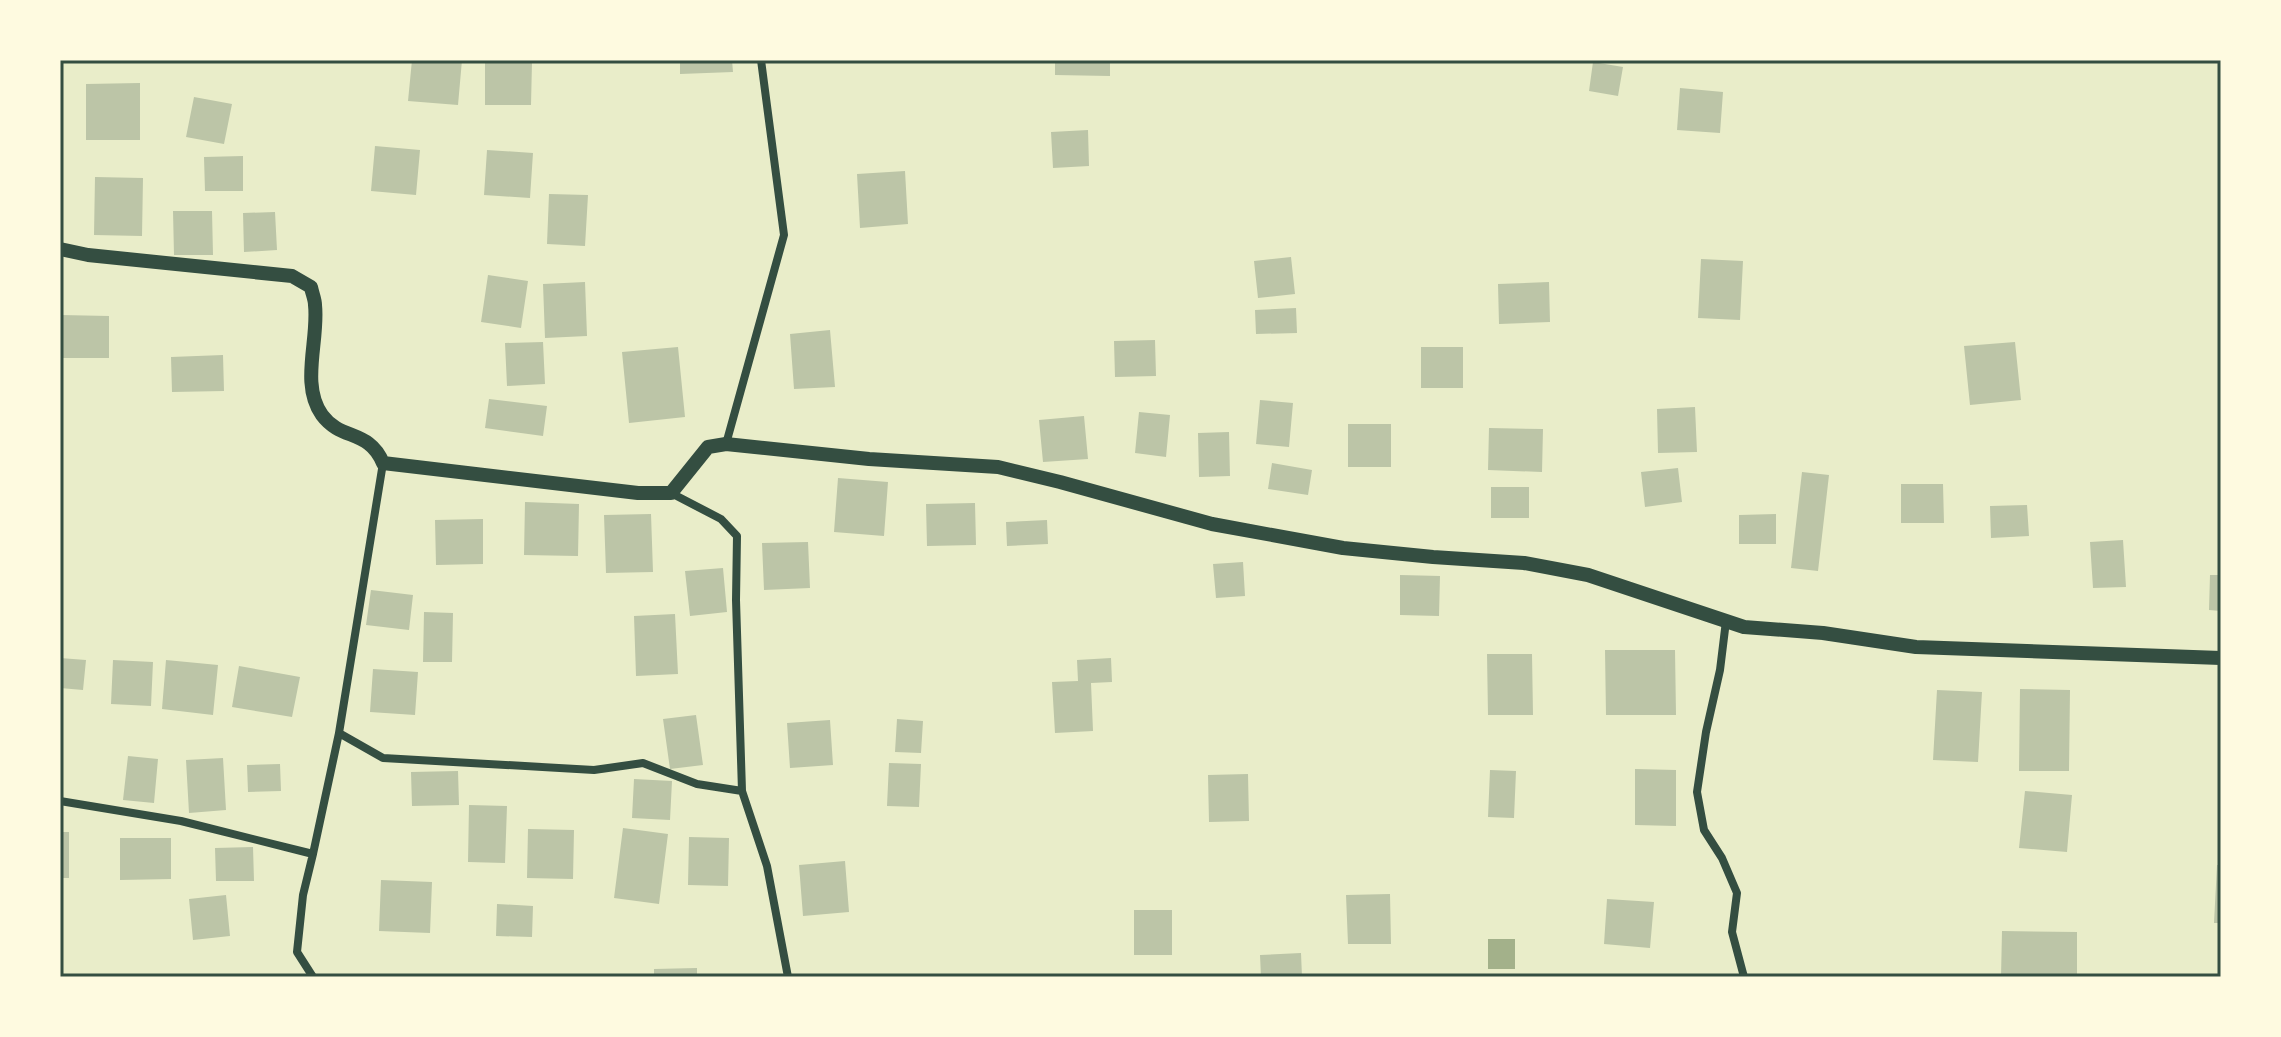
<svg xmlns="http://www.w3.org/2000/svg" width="2281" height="1037" viewBox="0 0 2281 1037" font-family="'Fira Sans Condensed',sans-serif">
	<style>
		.water { fill: #a3b18a }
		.building { fill: #bcc5a7 }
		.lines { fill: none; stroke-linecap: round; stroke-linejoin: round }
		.minor { stroke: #344e41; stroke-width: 8 }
		.tertiary { stroke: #344e41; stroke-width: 14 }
		.neatline { fill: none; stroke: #344e41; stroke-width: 3 }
	</style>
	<rect width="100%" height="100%" fill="#e9edc9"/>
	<path class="water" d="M1488 939H1515V969H1488Z"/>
	<path class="building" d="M412 60H462L458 105 408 101Z
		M680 60H732L733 72 680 74Z
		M1055 60H1110V76L1055 75Z
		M485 61 532 62 531 105H485Z
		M1593 62 1623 67 1618 96 1589 91Z
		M140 83V140H86V84Z
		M1680 88 1723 92 1720 133 1677 130Z
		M194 97 232 104 224 144 186 137Z
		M1088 130 1089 166 1053 168 1051 132Z
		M375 146 420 150 416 195 371 191Z
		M487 150 533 153 530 198 484 195Z
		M243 156V191H205L204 157Z
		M905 171 908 224 860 228 857 174Z
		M95 177 143 178 142 236 94 235Z
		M549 194 588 195 585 246 547 244Z
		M173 211H212L213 255H174Z
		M275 212 277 250 244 252 243 213Z
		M1291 257 1295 294 1258 298 1254 261Z
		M1701 259 1743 261 1740 320 1698 318Z
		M488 275 528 281 521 328 481 322Z
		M585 282 587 336 545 338 543 284Z
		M1549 282 1550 322 1499 324 1498 284Z
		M1296 308 1297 333 1256 334 1255 310Z
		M61 315 109 316V358H60Z
		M830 330 835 387 794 389 790 334Z
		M1155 340 1156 376 1115 377 1114 341Z
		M543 342 545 384 507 386 505 343Z
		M2015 342 2021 400 1970 405 1964 346Z
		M678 347 685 417 629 423 622 352Z
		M1421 347H1463V388H1421Z
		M223 355 224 391 172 392 171 357Z
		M489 399 547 406 543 436 485 428Z
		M1260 400 1293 403 1289 447 1256 444Z
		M1695 407 1697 452 1658 453 1657 409Z
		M1139 412 1170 415 1166 457 1135 453Z
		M1084 416 1088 459 1043 462 1039 420Z
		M1348 424H1391V467H1348Z
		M1489 428 1543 429 1542 472 1488 470Z
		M1229 432 1230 476 1199 477 1198 433Z
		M1272 463 1312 470 1308 495 1268 489Z
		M1678 468 1682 502 1645 507 1641 472Z
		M1802 472 1829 475 1818 571 1791 568Z
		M838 478 888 482 884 536 834 532Z
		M1901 484H1943L1944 523H1901Z
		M1491 487H1529V518H1491Z
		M525 502 579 504 578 556 524 555Z
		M975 503 976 545 927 546 926 504Z
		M2027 505 2029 536 1991 538 1990 506Z
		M651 514 653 572 606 573 604 515Z
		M1776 514V544H1739V515Z
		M483 519V564L436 565 435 520Z
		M1047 520 1048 544 1007 546 1006 522Z
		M2123 540 2126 587 2093 588 2090 542Z
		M808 542 810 588 764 590 762 543Z
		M1243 562 1245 596 1216 598 1213 564Z
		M723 568 727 612 690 616 685 571Z
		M1400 575 1440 576 1439 616 1400 615Z
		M2210 575H2221V611L2209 610Z
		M371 590 413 595 409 630 366 625Z
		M424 612 453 613 452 662H423Z
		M675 614 678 674 636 676 634 616Z
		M1605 650H1675L1676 715H1606Z
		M1487 654H1532L1533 715H1488Z
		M60 658 86 660 83 690 60 688Z
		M1111 658 1112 682 1091 683 1093 731 1055 733 1052 682 1078 681 1077 660Z
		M113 660 153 662 151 706 111 704Z
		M166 660 218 665 213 715 162 709Z
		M239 666 300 677 292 717 232 707Z
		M373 669 418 672 415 715 370 712Z
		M2020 689 2070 690 2069 771H2019Z
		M1937 690 1982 692 1978 762 1933 760Z
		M696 715 703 765 670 769 663 719Z
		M897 719 923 721 921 753 895 752Z
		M830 720 833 765 790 768 787 723Z
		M128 756 158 759 154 803 123 800Z
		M223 758 226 810 189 813 186 760Z
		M889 763 921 764 919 807 887 806Z
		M280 764 281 791 248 792 247 765Z
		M1635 769 1676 770V826L1635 825Z
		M1490 770 1516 771 1514 818 1488 817Z
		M458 771 459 805 412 806 411 772Z
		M1248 774 1249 821 1209 822 1208 775Z
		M634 779 672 781 670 820 632 818Z
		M2025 791 2072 795 2067 852 2019 848Z
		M469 805 507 806 505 863 468 862Z
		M623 828 668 834 659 904 614 898Z
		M528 829 574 830 573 879 527 878Z
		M60 832H69V878H60Z
		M689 837 729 838 728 886 688 885Z
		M120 838H171V879L120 880Z
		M253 847 254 881H216L215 848Z
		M845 861 849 912 803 916 799 865Z
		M2217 865H2221V923H2214Z
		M381 880 432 882 430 933 379 931Z
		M1390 894 1391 944H1348L1346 895Z
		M226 895 230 936 193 940 189 899Z
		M1607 899 1654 902 1650 948 1604 944Z
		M497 904 533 906 532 937 496 936Z
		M1134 910H1172V955H1134Z
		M2002 931 2077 932V977H2001Z
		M1301 953 1302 977H1261L1260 955Z
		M697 968V977H654V969Z"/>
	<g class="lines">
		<path class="minor" d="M726 444 784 235 761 60
			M383 463 339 733 383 758 594 770 643 763 697 784 742 791
			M671 493 721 519 737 536 736 600 742 791 767 866 788 977
			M1726 621 1720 670 1706 732 1697 792 1704 830 1722 858 1737 893 1732 932 1744 977
			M60 801 181 821 313 854 339 733
			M313 977 297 952 303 895 313 854"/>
		<path class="tertiary" d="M60 249 88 255 292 276 311 287C312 293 315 299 315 305 319 340 300 384 322 415 341 441 369 429 383 463L638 493H671L708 447 726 444 869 459 998 467 1060 482 1212 524 1343 548 1433 557 1524 563 1588 575 1744 627 1823 633 1916 647 2221 658"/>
	</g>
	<rect width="2281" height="1037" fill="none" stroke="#fefae0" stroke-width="124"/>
	<rect x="62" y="62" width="2157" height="913" class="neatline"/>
</svg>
